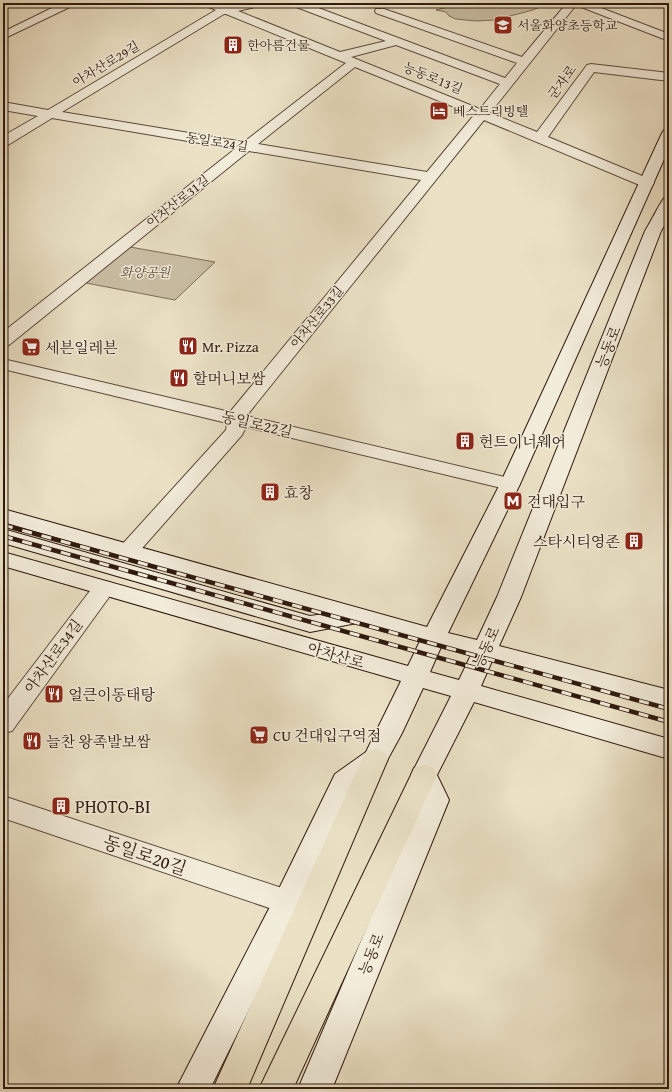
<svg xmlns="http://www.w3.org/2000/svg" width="672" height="1092" viewBox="0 0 672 1092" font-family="'Gentium Book Plus','Noto Serif KR',serif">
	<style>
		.green { fill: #cbc0a7; stroke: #7d6d5b }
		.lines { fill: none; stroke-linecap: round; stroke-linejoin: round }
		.street-casing { stroke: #5e4c3d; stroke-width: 2 }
		.secondary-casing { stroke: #2f1a0f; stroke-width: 2 }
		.highway-casing { stroke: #2f1a0f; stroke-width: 2 }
		.street { fill: #f2ecda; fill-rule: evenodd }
		.secondary { fill: #f2ecda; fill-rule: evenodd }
		.highway { fill: #ebe2c6; fill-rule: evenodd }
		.rail-casing { stroke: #2f1a0f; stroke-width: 4.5 }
		.rail { stroke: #f2ecda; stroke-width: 3; stroke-dasharray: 10; stroke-linecap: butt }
		.labels { text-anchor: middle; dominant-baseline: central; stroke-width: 3; stroke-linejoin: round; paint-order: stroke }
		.far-poi-label { font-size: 13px; fill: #2f1a0f; stroke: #f2ecda; text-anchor: start }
		.far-street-label { font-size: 13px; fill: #2f1a0f; stroke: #f2ecda }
		.far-park-label { font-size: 13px; font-style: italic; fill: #5e4c3d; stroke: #f2ecda }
		.poi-label { font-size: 15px; fill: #2f1a0f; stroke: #f2ecda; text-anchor: start }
		.street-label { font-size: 15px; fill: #2f1a0f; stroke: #f2ecda }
		.near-poi-label { font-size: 18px; fill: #2f1a0f; stroke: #f2ecda; text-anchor: start }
		.near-street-label { font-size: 18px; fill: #2f1a0f; stroke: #f2ecda }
	</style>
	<rect width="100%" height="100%" fill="#ebe2c6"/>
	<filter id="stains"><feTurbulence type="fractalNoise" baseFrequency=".005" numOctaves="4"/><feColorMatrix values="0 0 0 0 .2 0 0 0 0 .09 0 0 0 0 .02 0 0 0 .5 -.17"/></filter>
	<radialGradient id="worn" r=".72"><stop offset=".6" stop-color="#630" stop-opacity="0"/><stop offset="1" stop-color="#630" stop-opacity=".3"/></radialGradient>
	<path class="green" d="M464 3H542V6L533 10 495 20 476 21 456 19 449 16 446 12 436 10Z
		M130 247 215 262 175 300 86 283Z"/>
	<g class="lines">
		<defs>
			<path id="street" d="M62 3H75L74 5 3 39V32Z
				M203 3H217L227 7 246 3H265L264 5 238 11 340 52 386 41 291 5 290 3H305L505 78 517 63 376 13 375 11 376 9H384L522 57 567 3H588L669 34V41L576 5 490 113 537 132 587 65 591 64 669 73V81L594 72 548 137 652 180 654 183 652 186 647 187 642 186 484 120 248 414V416L517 480 520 484 517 488 510 490 246 427 242 435 137 554 129 556 121 554 118 549 226 430 227 423 3 369V359L230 412 421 180 249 151 9 345 3 346V332L235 149 52 118 8 145 3 146V136L38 116 3 110V102L48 110 216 10 204 5ZM224 14H226L346 63 244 142 62 112ZM396 45 500 84 480 109 351 57ZM355 67 474 115 427 172 258 144Z
				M104 581 112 583 115 588 112 593 12 731 3 733V705L96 583Z
				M3 796 297 893 302 902 297 911 287 914 3 818Z"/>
			<path id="secondary" d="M669 129V148L520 484 448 633 477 640 497 597 645 231C652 220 657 208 664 198L669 197V217L661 231 521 597 499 646 669 690V708L492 661 481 686 669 739V759L474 702 437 775 449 800 332 1089H298L421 800 411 775 451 696 423 688 402 733 384 766 355 788 302 902 210 1089H176L275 897 335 774 366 752 401 681 3 566V552L408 666 420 641 357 623 310 632 3 543V529L310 616 324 614 3 522V509L427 627 500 484 662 133 664 130ZM441 647 471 655 459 680 430 672Z"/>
			<path id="highway" d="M375 749 384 752 388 759 247 1089H213L362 759 366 752Z
				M424 765 434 768 437 775 293 1089H259L411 775 414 768Z"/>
		</defs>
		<use href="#street" class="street-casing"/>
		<use href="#secondary" class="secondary-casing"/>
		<use href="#highway" class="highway-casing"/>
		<use href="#street" class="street"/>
		<use href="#secondary" class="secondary"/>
		<use href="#highway" class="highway"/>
		<defs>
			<path id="rail" d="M3 525 669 709
				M3 536 669 722"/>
		</defs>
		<use href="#rail" class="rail-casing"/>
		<use href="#rail" class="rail"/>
	</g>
	<defs>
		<symbol id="school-square" viewBox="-11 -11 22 22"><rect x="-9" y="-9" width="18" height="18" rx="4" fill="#8f2418" stroke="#f2ecda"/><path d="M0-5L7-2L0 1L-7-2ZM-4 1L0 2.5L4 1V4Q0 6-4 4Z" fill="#fff"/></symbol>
		<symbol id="building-square" viewBox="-11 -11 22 22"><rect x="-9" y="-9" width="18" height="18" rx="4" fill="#8f2418" stroke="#f2ecda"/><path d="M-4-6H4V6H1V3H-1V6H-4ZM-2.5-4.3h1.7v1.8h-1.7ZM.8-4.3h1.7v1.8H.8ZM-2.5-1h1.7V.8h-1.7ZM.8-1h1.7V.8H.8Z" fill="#fff"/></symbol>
		<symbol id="hotel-square" viewBox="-11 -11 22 22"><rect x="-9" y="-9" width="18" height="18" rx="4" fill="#8f2418" stroke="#f2ecda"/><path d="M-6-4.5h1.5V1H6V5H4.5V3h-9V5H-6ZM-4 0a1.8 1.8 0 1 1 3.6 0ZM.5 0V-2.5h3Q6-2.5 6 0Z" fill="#fff"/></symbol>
		<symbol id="restaurant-square" viewBox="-11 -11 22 22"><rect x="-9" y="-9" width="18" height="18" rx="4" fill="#8f2418" stroke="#f2ecda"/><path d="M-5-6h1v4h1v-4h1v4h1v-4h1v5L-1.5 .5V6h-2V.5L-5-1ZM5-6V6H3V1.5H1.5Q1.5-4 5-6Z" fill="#fff"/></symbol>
		<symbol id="supermarket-square" viewBox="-11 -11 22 22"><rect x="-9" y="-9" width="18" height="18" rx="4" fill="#8f2418" stroke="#f2ecda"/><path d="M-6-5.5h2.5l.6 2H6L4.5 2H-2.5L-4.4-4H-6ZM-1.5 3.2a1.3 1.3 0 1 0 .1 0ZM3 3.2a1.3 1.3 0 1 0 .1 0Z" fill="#fff"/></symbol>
		<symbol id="metro-square" viewBox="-11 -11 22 22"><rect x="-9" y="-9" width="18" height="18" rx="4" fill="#8f2418" stroke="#f2ecda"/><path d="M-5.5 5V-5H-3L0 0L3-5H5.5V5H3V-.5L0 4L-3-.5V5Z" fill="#fff"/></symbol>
	</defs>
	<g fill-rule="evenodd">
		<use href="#school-square" x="492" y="14" width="22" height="22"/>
		<use href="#building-square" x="222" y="34" width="22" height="22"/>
		<use href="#hotel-square" x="428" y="100" width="22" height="22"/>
		<use href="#restaurant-square" x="177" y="335" width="22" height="22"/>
		<use href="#supermarket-square" x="20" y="336" width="22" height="22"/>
		<use href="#restaurant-square" x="168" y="367" width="22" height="22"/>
		<use href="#building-square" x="454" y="430" width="22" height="22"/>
		<use href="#building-square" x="259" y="481" width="22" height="22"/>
		<use href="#metro-square" x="502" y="490" width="22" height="22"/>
		<use href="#building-square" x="623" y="530" width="22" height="22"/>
		<use href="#restaurant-square" x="43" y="683" width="22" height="22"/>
		<use href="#supermarket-square" x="248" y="724" width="22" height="22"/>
		<use href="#restaurant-square" x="21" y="730" width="22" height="22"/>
		<use href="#building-square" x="50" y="795" width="22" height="22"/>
	</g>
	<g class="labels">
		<g class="far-poi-label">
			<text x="517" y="25">서울화양초등학교</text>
			<text x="247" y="45">한아름건물</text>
			<text x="453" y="111">베스트리빙텔</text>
		</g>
		<g class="far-street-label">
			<text transform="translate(106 64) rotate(-31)">아차산로29길</text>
			<text transform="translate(433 78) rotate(22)">능동로13길</text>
			<text transform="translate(562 82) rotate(-54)">군자로</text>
			<text transform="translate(217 142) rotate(9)">동일로24길</text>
			<text transform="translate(178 201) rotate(-38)">아차산로31길</text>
			<text transform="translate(317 317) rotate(-51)">아차산로33길</text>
		</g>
		<g class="far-park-label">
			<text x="145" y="272">화양공원</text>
		</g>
		<g class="poi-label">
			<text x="202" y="346">Mr. Pizza</text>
			<text x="45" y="347">세븐일레븐</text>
			<text x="193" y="378">할머니보쌈</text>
			<text x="479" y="441">헌트이너웨어</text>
			<text x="284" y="492">효창</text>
			<text x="527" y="501">건대입구</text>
			<text x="620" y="541" text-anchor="end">스타시티영존</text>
			<text x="68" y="694">얼큰이동태탕</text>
			<text x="273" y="735">CU 건대입구역점</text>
			<text x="46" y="741">늘찬 왕족발보쌈</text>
		</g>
		<g class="street-label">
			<text transform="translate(608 347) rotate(-68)">능동로</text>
			<text transform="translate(257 424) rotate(13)">동일로22길</text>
			<text transform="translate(486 647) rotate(-65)">능동로</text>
			<text transform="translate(336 655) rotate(16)">아차산로</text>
			<text transform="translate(53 656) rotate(-54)">아차산로34길</text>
			<text transform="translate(371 954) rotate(-68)">능동로</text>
		</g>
		<g class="near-poi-label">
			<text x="75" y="806">PHOTO-BI</text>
		</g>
		<g class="near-street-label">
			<text transform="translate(145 855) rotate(19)">동일로20길</text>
		</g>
	</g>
	<rect width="672" height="1092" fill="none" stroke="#ebe2c6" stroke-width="16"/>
	<rect x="4" y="4" width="664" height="1084" fill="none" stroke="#2f1a0f" stroke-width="2"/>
	<rect x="8" y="8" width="656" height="1076" fill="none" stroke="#2f1a0f"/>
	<rect width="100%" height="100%" filter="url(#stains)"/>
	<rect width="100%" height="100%" fill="url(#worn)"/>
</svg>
